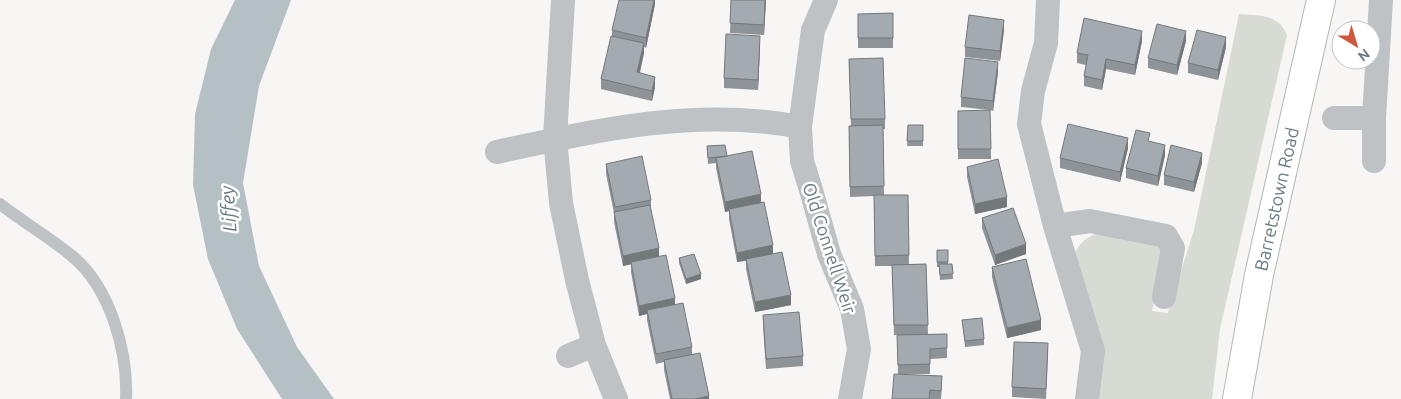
<svg xmlns="http://www.w3.org/2000/svg" width="1401" height="399" viewBox="0 0 1401 399" font-family="Ubuntu,sans-serif">
	<style>
		.green { fill: #d7dbd4 }
		.water { fill: #b5c0c4 }
		.lines { fill: none; stroke-linecap: round; stroke-linejoin: round }
		.secondary-casing { stroke: #b1b6b9; stroke-width: 30 }
		.lane { stroke: #bec2c5; stroke-width: 12 }
		.street { stroke: #bec2c5; stroke-width: 24 }
		.secondary { stroke: #fff; stroke-width: 28 }
		.wall { fill: #8d9397 }
		.shaded-wall { fill: #73787b }
		.building { fill: #a4abb0; stroke: #73787b }
		.labels { text-anchor: middle; dominant-baseline: central; stroke-width: 5; stroke-linejoin: round; paint-order: stroke }
		.street-label { font-size: 18px; fill: #697881; stroke: #fff }
		.water-label { font-size: 19px; font-style: italic; fill: #65787e; stroke: #fff }
	</style>
	<rect width="100%" height="100%" fill="#f7f6f4"/>
	<path class="green" d="M1239 14C1259 16 1278 13 1287 35L1220 329 1212 399H1098L1073 257C1090 218 1124 235 1157 242 1170 259 1156 292 1152 311L1168 313 1176 270 1181 271 1194 230Z"/>
	<path class="water" d="M235 0H291L259 86 243 183 259 266 297 347 334 399H282L237 329 208 259 193 185 195 114 211 49Z"/>
	<g class="lines">
		<defs>
			<g id="secondary">
				<path id="s1" d="M1237 399 1259 275 1321 0"/>
			</g>
		</defs>
		<use href="#secondary" class="secondary-casing"/>
		<path class="lane" d="M0 204C23 222 49 237 72 256 110 287 128 351 126 399"/>
		<path class="street" d="M563 0 555 138 561 203 577 280 594 345 616 399
			M826 0 813 30 800 127 802 161 811 190 829 254 852 309 859 349 850 399
			M1048 0 1046 43 1033 91 1029 124 1055 226 1093 351 1087 399
			M1334 118H1374
			M497 152C597 130 698 107 800 127
			M1374 161V118L1381 0
			M1055 226 1090 221 1166 236 1173 248 1164 297
			M568 356 594 345"/>
		<use href="#secondary" class="secondary"/>
	</g>
	<path class="wall" d="M655 0V4L646 48 644 47V53L640 73 655 87 652 101 601 89V79L612 36V30Z
		M731 0H766L764 35 730 33Z
		M893 13V48H858V14Z
		M1004 30 1000 61 965 57V47Z
		M1142 41 1135 75 1106 69 1102 90 1084 86V76L1086 65 1077 63V53Z
		M1186 41 1177 75 1148 68V58Z
		M760 46 758 90 724 88V78Z
		M1226 47 1218 80 1188 73V63Z
		M849 59 885 119V129H883L884 195H908L909 264H926L928 334H947V358L930 359V374H907L942 386 941 399H892L898 374 897 335H894L892 266H875L874 196 850 197 849 136 851 126Z
		M998 72 993 111 990 110 991 159H958V111L990 110 961 107V97Z
		M908 125H923V146H907Z
		M1150 141 1165 155 1158 186 1126 178V168Z
		M707 146 727 156 761 202 773 253 791 305 755 312 746 269V261L737 262 729 219V211L725 212 716 168V163L708 164Z
		M1128 148 1120 182 1060 168V158Z
		M1202 163 1194 192 1164 185V175Z
		M606 164 651 200V210L659 257 675 305 692 347V355L709 399H670L664 370V362L656 364 647 320V314L639 316 631 272V264L623 266 614 222V213L606 174Z
		M967 167 1007 207 975 214 967 177Z
		M982 218 1026 254 995 265 982 228Z
		M937 250H948V264H952L953 279 940 280 939 267H937Z
		M679 258 701 279 686 284 679 263Z
		M992 267 1041 330 1007 338 992 277Z
		M763 315 803 356V366L766 369 763 325Z
		M962 320 984 339V345L965 347Z
		M1048 353 1046 399 1012 397V387Z"/>
	<path class="shaded-wall" d="M654 0H655V4L646 48V38Z
		M765 0H766L764 35V25Z
		M1004 20V30L1000 61V51Z
		M1142 31V41L1135 75V65Z
		M1186 31V41L1177 75V65Z
		M760 36V46L758 90V80Z
		M1226 37V47L1218 80V70Z
		M644 43V53L637 82V72Z
		M1106 59V69L1102 90V80Z
		M998 62V72L993 111V101Z
		M655 77V87L652 101V91Z
		M1128 138V148L1120 182V172Z
		M1165 145V155L1158 186V176Z
		M1202 153V163L1194 192V182Z
		M761 194V204L725 212V202Z
		M1007 197V207L975 214V204Z
		M1026 244V254L995 265V255Z
		M773 245V255L737 262V253Z
		M659 248V258L623 266V256Z
		M701 274V279L686 284V279Z
		M791 295V305L755 312V302Z
		M675 298V308L647 310V314L639 316V306Z
		M1041 320V330L1007 338V328Z
		M709 396V399H695Z"/>
	<path class="building" d="M619 0H654L646 38 612 30Z
		M731 0H765L764 25 730 23Z
		M893 13V38H858V14Z
		M969 15 1004 20 1000 51 965 47Z
		M1084 18 1142 31 1135 65 1106 59 1102 80 1084 76 1088 55 1077 53Z
		M1157 24 1186 31 1177 65 1148 58Z
		M1197 30 1226 37 1218 70 1188 63Z
		M726 34 760 36 758 80 724 78Z
		M611 36 644 43 637 72 655 77 652 91 601 79Z
		M883 58 885 119H851L849 59Z
		M965 58 998 62 993 101 961 97Z
		M990 110 991 149H958V111Z
		M1068 124 1128 138 1120 172 1060 158Z
		M883 125 884 186 850 187 849 126Z
		M908 125H923V141H907Z
		M1136 130 1150 133 1148 141 1165 145 1158 176 1126 168Z
		M725 145 727 156 708 158 707 146Z
		M1171 145 1202 153 1194 182 1164 175Z
		M752 151 761 194 725 202 716 158Z
		M642 156 651 200 615 207 606 164Z
		M998 159 1007 197 975 204 967 167Z
		M874 195H908L909 255 875 256Z
		M764 202 773 245 737 253 729 209Z
		M650 205 659 248 623 256 614 212Z
		M1013 208 1026 244 995 255 982 218Z
		M937 250H948V262H937Z
		M782 252 791 295 755 302 746 259Z
		M694 254 701 274 686 279 679 258Z
		M666 255 675 298 639 306 631 262Z
		M1026 259 1041 320 1007 328 992 267Z
		M926 264 928 325H894L892 265Z
		M939 264H952L953 274 940 275Z
		M683 303 692 347 656 354 647 310Z
		M799 312 803 356 766 359 763 315Z
		M982 318 984 339 965 341 962 320Z
		M947 334V348L930 349V364L898 365 897 335Z
		M1014 342 1048 343 1046 389 1012 387Z
		M700 353 709 396 695 399H672L664 360Z
		M894 374 942 376 941 391 930 390 929 399H892Z"/>
	<g class="labels">
		<g class="street-label">
			<text stroke="none"><textPath href="#s1" startOffset="204">Barretstown Road</textPath></text>
			<text transform="translate(830 248) rotate(72)">Old Connell Weir</text>
		</g>
		<g class="water-label">
			<text transform="translate(228 209) rotate(-94)">Liffey</text>
		</g>
	</g>
	<g transform="translate(1356 45) rotate(142)"><circle r="24" fill="#ffffff" stroke="#c3c9cd"/>
	<path d="M0-4L9 19L0 12L-9 19Z" fill="#cf553b"/>
	<text y="-8" font-size="14" font-weight="bold" text-anchor="middle" fill="#697881">N</text>
	</g>
</svg>
